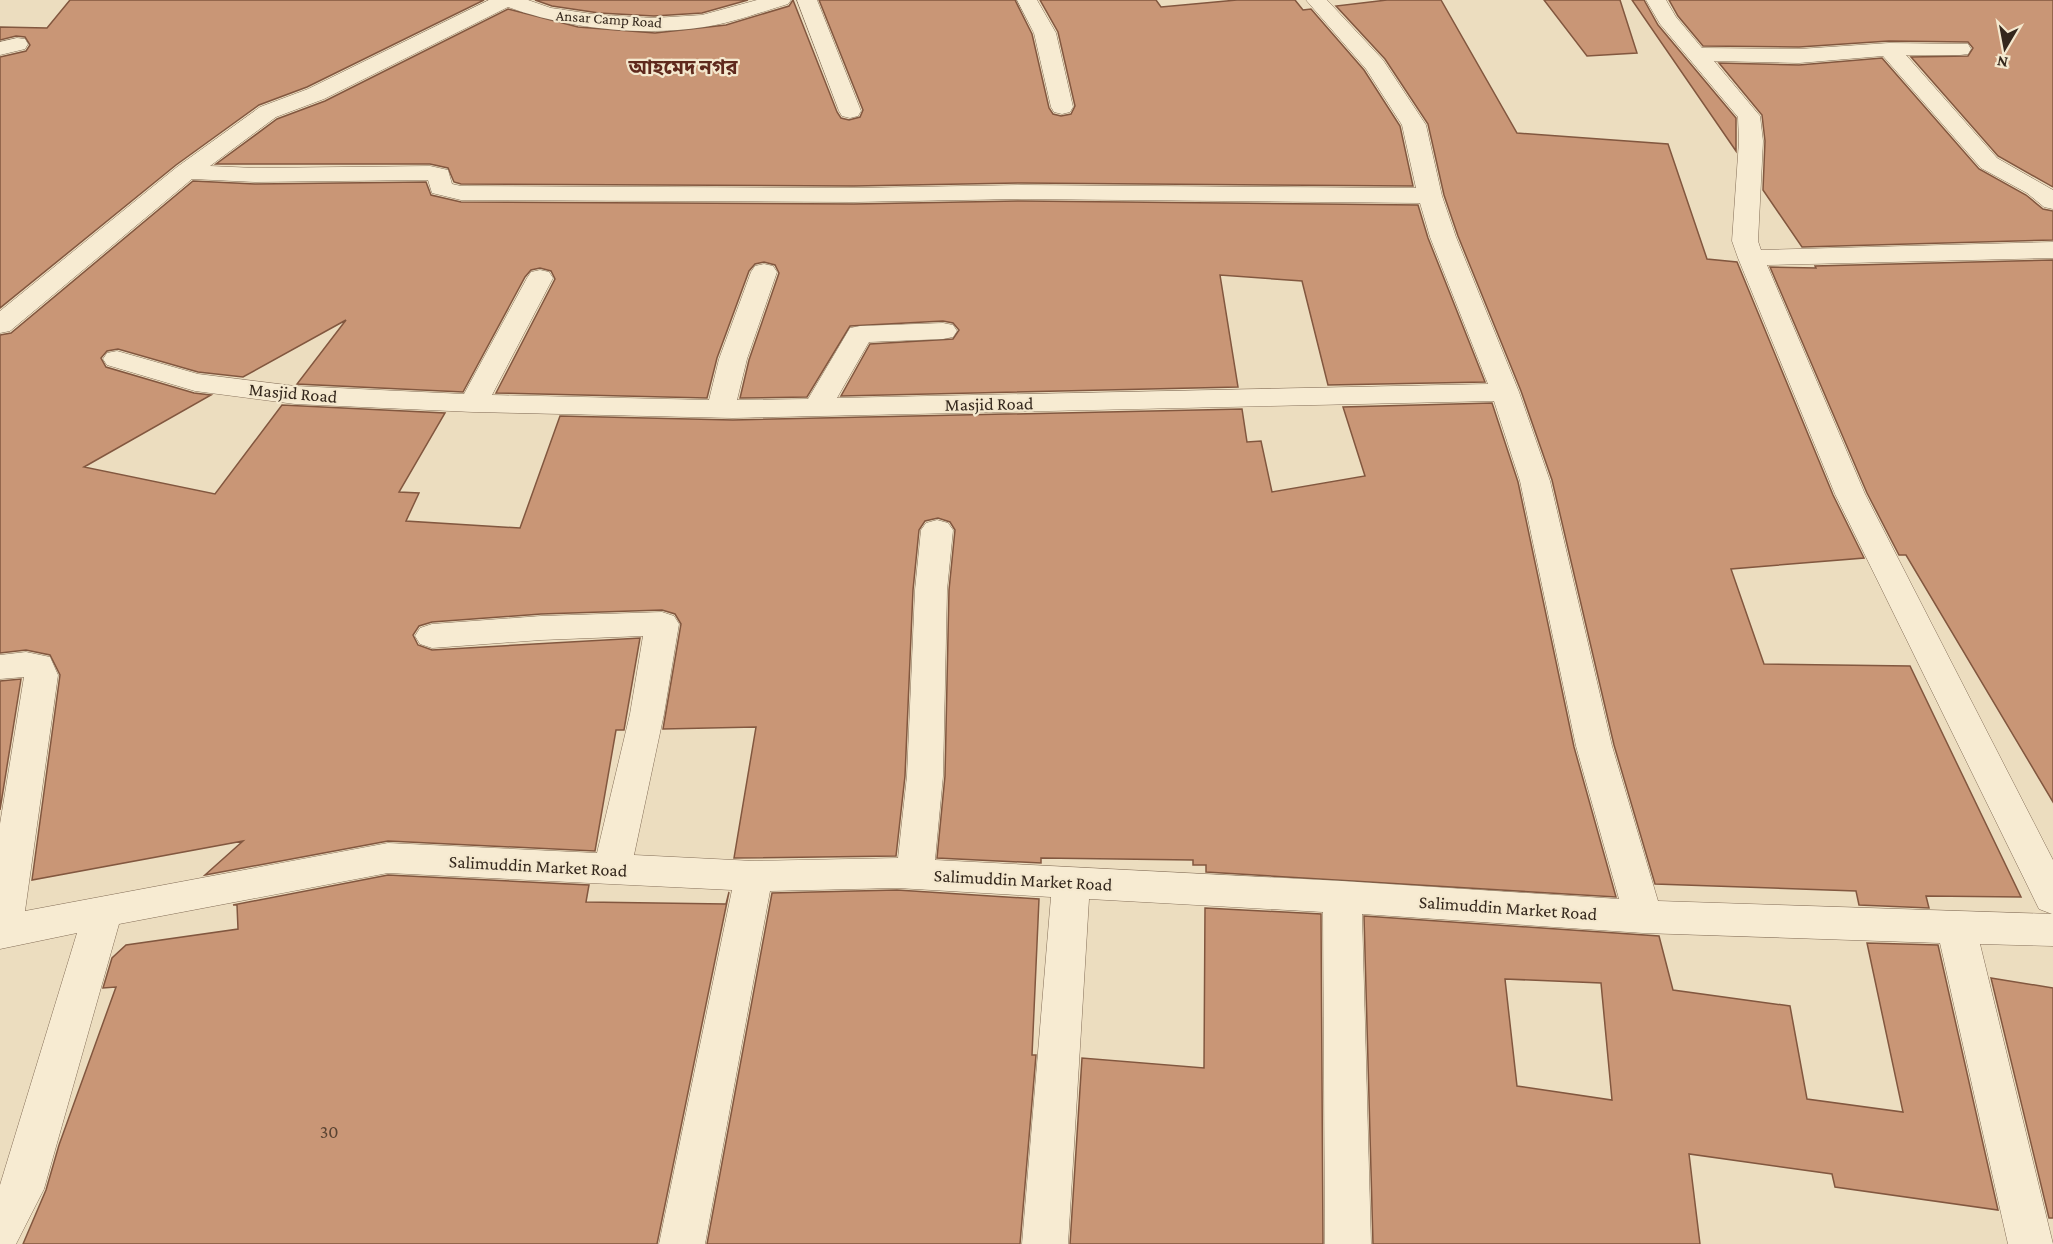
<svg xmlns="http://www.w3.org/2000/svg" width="2053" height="1244" viewBox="0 0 2053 1244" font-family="'Crimson Pro','Noto Sans Bengali',serif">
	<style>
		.building { fill: #c99676; stroke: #82573f; stroke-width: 1.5; fill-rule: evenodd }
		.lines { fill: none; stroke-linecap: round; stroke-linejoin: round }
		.minor-casing { stroke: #846e58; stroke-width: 1 }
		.minor { fill: #f7ebd2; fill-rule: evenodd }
		.labels { text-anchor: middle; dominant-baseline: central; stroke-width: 4.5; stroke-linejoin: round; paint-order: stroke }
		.far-street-label { font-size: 15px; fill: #34271c; stroke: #f4e8ce }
		.street-label { font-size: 18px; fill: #34271c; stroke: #f4e8ce }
		.near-number-label { font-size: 18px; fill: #594332 }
		.far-district-label { font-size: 20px; font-weight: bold; fill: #5f291d; stroke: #f4e8ce }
	</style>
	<rect width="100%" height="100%" fill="#ecddbf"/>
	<path class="building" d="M70 0H484L307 87 259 105 176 165 0 308V57L26 51 30 45 25 37 16 36 0 40V27L47 28Z
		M535 0H748L702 13 654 16 599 13 552 6Z
		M793 0 837 112 841 118 849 120 860 117 863 110 819 0H1015L1032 34 1049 108 1053 114 1061 116 1071 114 1075 106 1058 32 1040 0H1156L1161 7 1237 0H1295L1303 10 1311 9 1364 70 1400 126 1413 186 1022 183 854 186 461 184 454 182 448 168 430 164H216L277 119 325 101 508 9 578 27 655 33 726 25 789 6Z
		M1387 0H1441L1517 133 1668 144 1707 259 1737 262 1833 495 1864 558 1731 569 1764 664 1910 666 2021 897 1926 896 1929 908 1859 905 1856 891 1655 884 1614 745 1552 480 1521 391 1458 236 1444 195 1428 124 1385 59 1336 6Z
		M1544 0H1620L1637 53 1587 56Z
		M1632 0H1644L1658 25 1736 118V151Z
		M1669 0H2053V187L1998 156 1911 57 1968 56 1973 48 1968 42 1889 41 1799 47 1703 46 1678 16Z
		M1882 58 1979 169 2026 195 2043 209 2053 211V240L1802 247 1763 190 1765 141 1762 115 1719 63 1799 65Z
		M193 181 255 184 426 182 431 195 461 202 854 204 1022 201 1418 205 1428 238 1485 382 1328 385 1302 281 1220 275 1238 387 841 396 870 344 953 339 959 330 953 323 943 321 850 326 807 397 740 398 749 360 779 273 775 265 764 262 755 264 749 271 717 358 707 398 496 393 555 279 551 271 540 268 531 270 525 277 463 392 297 384 346 320 243 377 198 372 118 349 107 351 101 358 106 367 194 393 211 395 84 467 215 494 282 405 445 413 399 492 419 493 406 521 520 528 560 416 733 420 1242 409 1247 442 1261 441 1272 492 1365 476 1343 407 1492 403 1518 482 1574 747 1616 897 1206 872V865H1193V860L1041 858V863L937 858 945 776 949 590 955 530 950 522 938 518 925 521 919 530 913 590 905 776 896 856 734 858 756 727 663 729 681 624 675 614 662 610 541 614 432 622 419 626 413 635 418 645 432 650 640 638 624 730H616L595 851 388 841 205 875 243 841 32 880 60 675 50 655 26 650 0 653V335L11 333Z
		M2053 260V802L1906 555H1899L1867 493 1770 267 1816 268 1815 266Z
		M21 679 0 810V681Z
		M388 875 589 885 586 902 726 904 729 892 657 1244H23L46 1190 59 1145 116 987 103 988 112 958 126 945 238 929 237 905H233Z
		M897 890 1039 899 1032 1055H1036L1020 1244H707L772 893Z
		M1205 908 1321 914 1323 1244H1070L1082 1058 1204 1068Z
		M1364 916 1659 936 1673 990 1790 1006 1807 1099 1903 1112 1867 943 1938 945 1998 1210 1835 1187 1832 1174 1689 1154 1700 1244H1373ZM1505 979 1601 983 1612 1100 1517 1086Z
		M1991 978 2053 988V1218H2049Z"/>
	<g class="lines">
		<defs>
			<path id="minor" d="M489 0H528L551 8 599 15 654 18 702 15 757 0H791L788 4C761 12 732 23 704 27 642 37 565 28 508 7L324 99 276 117 210 166 255 168 430 166 448 170 452 184 461 186 854 188 1022 185 1416 188 1402 125 1366 69 1306 0H1327L1383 60 1426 125 1442 196 1456 237 1519 392 1550 481 1612 746 1658 901 2052 914 2039 909 1835 494 1738 258 1732 241 1739 141 1738 117 1660 24 1646 0H1666L1676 17 1702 48 1799 49 1889 43 1968 44 1971 49 1968 54 1960 55H1906L1997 158 2053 190V209L2044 207 2027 193 1981 168 1883 56 1799 63 1714 61 1760 116 1763 141 1758 241 1761 250 2053 242V258L1767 265 1865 494 2053 860V946L1980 944 2053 1244H2008L1940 943 1643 933 1362 914 1371 1244H1325L1323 912 1089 899 1068 1244H1022L1051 897 897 888 770 891 705 1244H659L732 890 388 873 119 924 44 1189 16 1244H0V1185L77 933 0 949V824L24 677 0 679V655L26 652 50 657 58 675 25 911 388 843 597 853 630 714 643 636 541 640 432 648 420 644 415 636 420 628 432 624 541 616 662 612 674 616 679 624 664 714 634 855 754 861 898 858 907 776 915 590 921 530 926 523 937 520 948 523 953 530 947 590 943 776 935 860 1342 881 1619 899 1576 746 1520 481 1494 401 733 418 473 412 295 404 195 391 107 365 103 359 107 353 117 351 198 374 295 386 464 394 527 278 531 272 540 270 549 272 553 278 492 395 709 400 719 359 751 272 755 266 764 264 773 266 777 272 747 359 737 400 808 399 850 328 860 326 943 323 953 325 957 331 953 337 943 339 869 342 837 398 1488 384 1430 237 1420 203 1022 199 854 202 461 200 432 193 428 180 255 182 192 179 10 331 0 333V311L177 167 260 107 308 89Z
				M797 0H817L861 111 858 116 850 118 842 116 839 111Z
				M1017 0H1037L1056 33 1073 107 1070 112 1062 114 1054 112 1051 107 1034 33Z
				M17 38 25 39 28 44 25 49 0 55V42Z"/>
		</defs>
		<use href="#minor" class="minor-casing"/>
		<use href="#minor" class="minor"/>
	</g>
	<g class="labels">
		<g class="far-street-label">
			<text transform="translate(609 19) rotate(4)">Ansar Camp Road</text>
		</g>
		<g class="street-label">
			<text transform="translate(293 393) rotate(5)">Masjid Road</text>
			<text transform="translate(989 404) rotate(-1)">Masjid Road</text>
			<text transform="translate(538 866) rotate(3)">Salimuddin Market Road</text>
			<text transform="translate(1023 880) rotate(3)">Salimuddin Market Road</text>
			<text transform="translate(1508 908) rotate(4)">Salimuddin Market Road</text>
		</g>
		<g class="near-number-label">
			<text x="329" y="1132">30</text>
		</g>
		<g class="far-district-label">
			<text x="683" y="67">আহমেদ নগর</text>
		</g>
	</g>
	<g transform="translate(2005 48) rotate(190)" stroke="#f4e8ce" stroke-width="4.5" paint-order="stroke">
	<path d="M0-4.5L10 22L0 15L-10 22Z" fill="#34271c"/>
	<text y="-9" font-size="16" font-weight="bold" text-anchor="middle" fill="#34271c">N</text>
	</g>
</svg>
